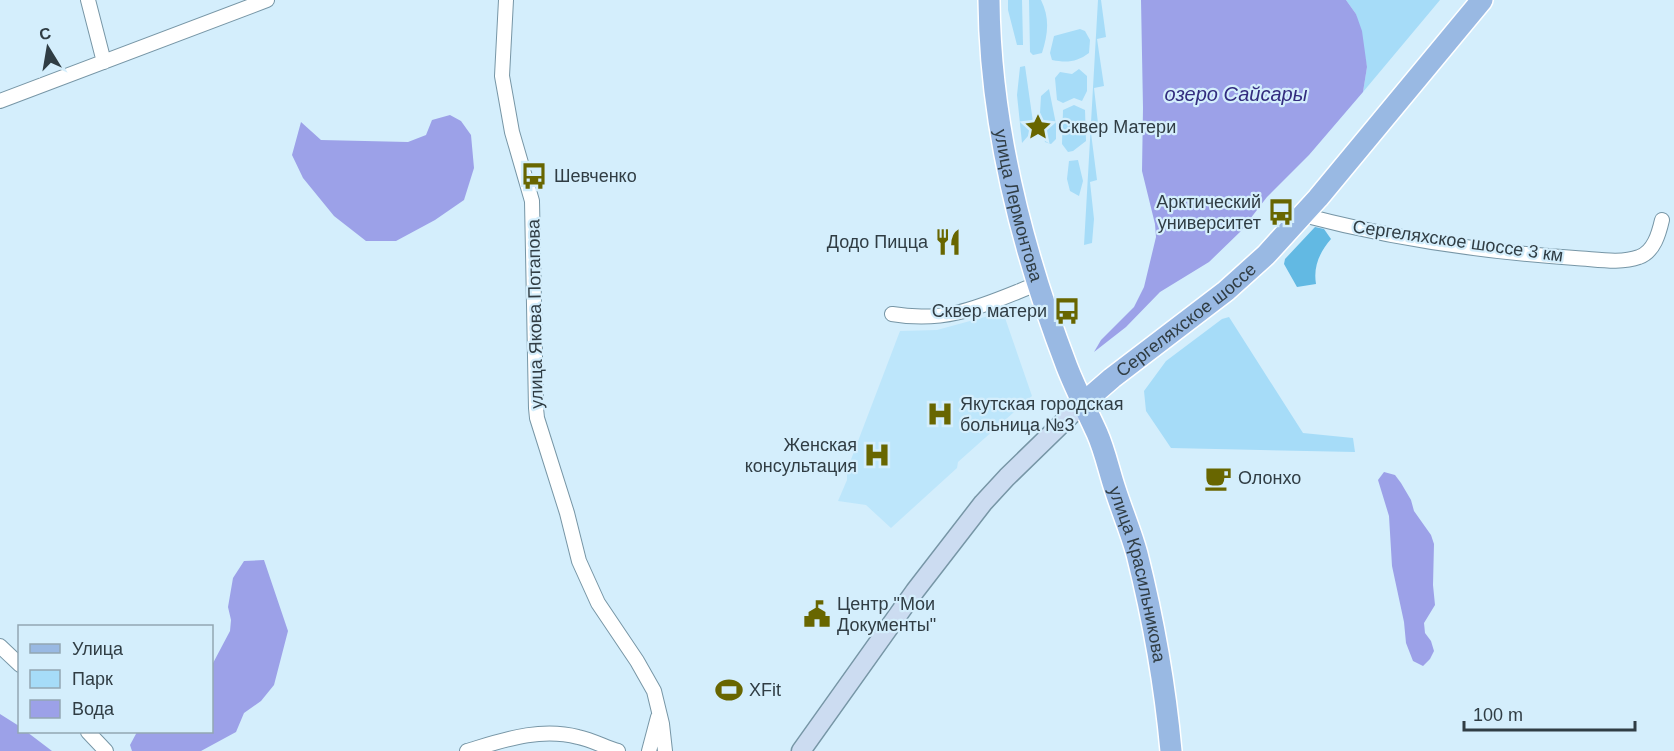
<svg xmlns="http://www.w3.org/2000/svg" width="1674" height="751" viewBox="0 0 1674 751" font-family="Helvetica,sans-serif">
	<style>
		.built { fill: #bde6fb }
		.green { fill: #a6dcf8 }
		.forest { fill: #62b9e3 }
		.water { fill: #9ca1e8 }
		.lines { fill: none; stroke-linecap: round; stroke-linejoin: round }
		.minor-casing { stroke: #7796a6; stroke-width: 16 }
		.secondary-casing { stroke: #7796a6; stroke-width: 21 }
		.primary-casing { stroke: #fff; stroke-width: 24 }
		.minor { stroke: #fff; stroke-width: 14 }
		.secondary { stroke: #ccdcf1; stroke-width: 18 }
		.primary { stroke: #99b9e3; stroke-width: 21 }
		.labels { text-anchor: middle; dominant-baseline: central; stroke-width: 4.5; stroke-linejoin: round; paint-order: stroke }
		.poi-label { font-size: 18px; fill: #303d44; stroke: #d4eefc; text-anchor: start }
		.street-label { font-size: 18px; fill: #303d44; stroke: #d4eefc }
		.water-label { font-size: 20px; font-style: italic; fill: #322c7e; stroke: #d4eefc }
	</style>
	<rect width="100%" height="100%" fill="#d4eefc"/>
	<path class="built" d="M1003 312 1032 396 958 462 957 468 891 528 866 505 838 501 847 480V470L900 331 937 330Z"/>
	<path class="green" d="M1008 0H1022L1023 45H1017L1008 10Z
		M1029 0H1041C1050 18 1048 34 1042 53L1033 55 1030 52Z
		M1098 0H1101L1106 37 1097 39 1104 86 1094 88 1099 132 1091 133 1097 180 1090 182 1094 219 1092 243 1084 245Z
		M1346 0H1440L1363 92 1367 67 1356 14Z
		M1080 29 1085 31 1090 40 1089 53C1077 62 1067 63 1052 60L1050 53 1054 36Z
		M1025 66 1034 129 1022 143 1017 95 1020 67Z
		M1079 69 1087 76V91L1082 101 1074 98 1063 103 1057 100 1055 78 1060 72 1072 74Z
		M1049 89 1056 124V139L1051 144 1045 142 1040 113 1041 96Z
		M1074 105 1085 110 1086 141 1073 151 1068 152 1062 144 1063 110Z
		M1078 160 1083 181 1079 196 1070 191 1067 179 1069 161Z
		M1229 317 1303 433 1353 438 1355 452 1171 448 1146 411 1144 391 1166 361 1222 319Z"/>
	<path class="forest" d="M1315 227 1324 229 1331 239C1320 252 1313 266 1316 284L1297 287 1284 264 1285 259Z"/>
	<path class="water" d="M1141 0H1346L1356 14 1362 31 1367 67 1363 92 1309 155 1267 197 1240 232 1209 262 1160 292 1126 327 1094 352 1101 340 1134 307 1144 287 1156 237 1155 224 1142 171 1143 108Z
		M450 115 461 121 471 135 474 168 464 200 435 220 396 241H366L334 216 303 178 292 155 301 122 321 140 408 142 426 135 432 120Z
		M1384 472 1395 475 1401 483 1411 500 1414 511 1431 535 1434 544 1433 585 1435 605 1424 623 1425 633 1431 641 1434 651 1430 659 1423 666 1413 661 1406 643 1404 622 1392 566 1389 516 1378 480Z
		M264 560 288 631 274 685 261 701 244 713 236 732 201 751H132L130 745 137 732H212V665L230 631 231 620 228 607 233 578 244 561Z
		M0 714 19 726 20 732H27L52 751H0Z"/>
	<g class="lines">
		<defs>
			<path id="minor" d="M88 0 104 62
				M506 0 502 76 512 132 532 201 536 408 537 418 567 513 579 561 598 603 637 661 654 691 662 724 665 751
				M0 101 267 0
				M1303 215C1390 238 1485 252 1575 258 1596 259 1620 264 1639 257 1654 252 1659 233 1662 220
				M892 314C949 324 986 304 1037 284
				M0 646 20 665
				M88 732 106 751
				M467 751C504 740 540 727 578 737 592 740 605 747 618 751
				M649 751 658 717"/>
			<path id="secondary" d="M801 751 915 591 983 503 1007 477 1082 404"/>
			<g id="primary">
				<path id="s1" d="M989 0C990 126 1022 250 1067 367 1076 390 1087 411 1097 433 1105 451 1109 471 1115 489 1122 511 1131 532 1137 554 1153 618 1165 685 1171 751"/>
				<path id="s2" d="M1082 404 1112 378 1226 291 1266 255 1318 198 1482 0"/>
			</g>
		</defs>
		<use href="#minor" class="minor-casing"/>
		<use href="#secondary" class="secondary-casing"/>
		<use href="#primary" class="primary-casing"/>
		<use href="#minor" class="minor"/>
		<use href="#secondary" class="secondary"/>
		<use href="#primary" class="primary"/>
	</g>
	<defs>
		<symbol id="sight-bare" viewBox="-9 -9 18 18"><path d="M0-6L1.8-2.2L6-1.7L2.9 1.2L3.7 5.4L0 3.3L-3.7 5.4L-2.9 1.2L-6-1.7L-1.8-2.2Z" fill="#686600" stroke="#d4eefc" stroke-width="2.5" paint-order="stroke"/></symbol>
		<symbol id="bus-bare" viewBox="-9 -9 18 18"><path d="M-5-6H5V4H4V6H2V4H-2V6H-4V4H-5ZM-3.5-4V0h7V-4ZM-3.5 1.2v1.5H-2V1.2ZM2 1.2v1.5H3.5V1.2Z" fill="#686600" stroke="#d4eefc" stroke-width="2.5" paint-order="stroke"/></symbol>
		<symbol id="restaurant-bare" viewBox="-9 -9 18 18"><path d="M-5-6h1v4h1v-4h1v4h1v-4h1v5L-1.5 .5V6h-2V.5L-5-1ZM5-6V6H3V1.5H1.5Q1.5-4 5-6Z" fill="#686600" stroke="#d4eefc" stroke-width="2.5" paint-order="stroke"/></symbol>
		<symbol id="hospital-bare" viewBox="-9 -9 18 18"><path d="M-5-5h3v3.5h4V-5h3V5h-3V1.5h-4V5h-3Z" fill="#686600" stroke="#d4eefc" stroke-width="2.5" paint-order="stroke"/></symbol>
		<symbol id="cafe-bare" viewBox="-9 -9 18 18"><path d="M-5.5-4.5H6V0H3Q3 3.5 0 3.5H-2.5Q-5.5 3.5-5.5 0ZM3-3.2v2h1.7v-2ZM-6 4.5H4V6H-6Z" fill="#686600" stroke="#d4eefc" stroke-width="2.5" paint-order="stroke"/></symbol>
		<symbol id="civic-bare" viewBox="-9 -9 18 18"><path d="M-.6-6.5H3V-4.5H.6V-3L4-1V1h2V6H-6V1h2V-1L-.6-3ZM-1.2 2.5V6h2.4V2.5Z" fill="#686600" stroke="#d4eefc" stroke-width="2.5" paint-order="stroke"/></symbol>
		<symbol id="stadium-bare" viewBox="-9 -9 18 18"><path d="M0-5a6.5 5 0 1 0 0 10a6.5 5 0 1 0 0-10ZM-3.5-1.8h7v3.6h-7Z" fill="#686600" stroke="#d4eefc" stroke-width="2.5" paint-order="stroke"/></symbol>
	</defs>
	<g fill-rule="evenodd">
		<use href="#sight-bare" x="1019" y="108" width="38" height="38"/>
		<use href="#bus-bare" x="515" y="157" width="38" height="38"/>
		<use href="#bus-bare" x="1262" y="193" width="38" height="38"/>
		<use href="#restaurant-bare" x="929" y="223" width="38" height="38"/>
		<use href="#bus-bare" x="1048" y="292" width="38" height="38"/>
		<use href="#hospital-bare" x="921" y="395" width="38" height="38"/>
		<use href="#hospital-bare" x="858" y="436" width="38" height="38"/>
		<use href="#cafe-bare" x="1199" y="459" width="38" height="38"/>
		<use href="#civic-bare" x="798" y="595" width="38" height="38"/>
		<use href="#stadium-bare" x="710" y="671" width="38" height="38"/>
	</g>
	<g class="labels">
		<g class="poi-label">
			<text x="1058" y="127">Сквер Матери</text>
			<text x="554" y="176">Шевченко</text>
			<text x="1261" y="202" text-anchor="end">Арктический<tspan x="1261" dy="21">университет</tspan></text>
			<text x="928" y="242" text-anchor="end">Додо Пицца</text>
			<text x="1047" y="311" text-anchor="end">Сквер матери</text>
			<text x="960" y="404">Якутская городская<tspan x="960" dy="21">больница №3</tspan></text>
			<text x="857" y="445" text-anchor="end">Женская<tspan x="857" dy="21">консультация</tspan></text>
			<text x="1238" y="478">Олонхо</text>
			<text x="837" y="604">Центр "Мои<tspan x="837" dy="21">Документы"</tspan></text>
			<text x="749" y="690">XFit</text>
		</g>
		<g class="street-label">
			<text stroke="none"><textPath href="#s1" startOffset="208">улица Лермонтова</textPath></text>
			<text transform="translate(1458 241) rotate(8)">Сергеляхское шоссе 3 км</text>
			<text transform="translate(535 314) rotate(-91)">улица Якова Потапова</text>
			<text stroke="none"><textPath href="#s2" startOffset="134">Сергеляхское шоссе</textPath></text>
			<text stroke="none"><textPath href="#s1" startOffset="597">улица Красильникова</textPath></text>
		</g>
		<g class="water-label">
			<text x="1236" y="94">озеро Сайсары</text>
		</g>
	</g>
	<rect x="18" y="625" width="195" height="108" fill="#d4eefc" stroke="#92a7b2" stroke-width="1.5"/>
	<rect x="30" y="644" width="30" height="9" fill="#99b9e3" stroke="#92a7b2" stroke-width="1.5"/>
	<text x="72" y="655" font-size="18" fill="#303d44">Улица</text>
	<rect x="30" y="670" width="30" height="18" fill="#a6dcf8" stroke="#92a7b2" stroke-width="1.5"/>
	<text x="72" y="685" font-size="18" fill="#303d44">Парк</text>
	<rect x="30" y="700" width="30" height="18" fill="#9ca1e8" stroke="#92a7b2" stroke-width="1.5"/>
	<text x="72" y="715" font-size="18" fill="#303d44">Вода</text>
	<g transform="translate(48 48) rotate(349)" stroke="#d4eefc" stroke-width="4.5" paint-order="stroke">
	<path d="M0-4.5L10 22L0 15L-10 22Z" fill="#303d44"/>
	<text y="-9" font-size="16" font-weight="bold" text-anchor="middle" fill="#303d44">С</text>
	</g>
	<path d="M1464 721v9h171v-9" fill="none" stroke="#303d44" stroke-width="3"/>
	<text x="1473" y="721" font-size="18" fill="#303d44" stroke="#d4eefc" stroke-width="4.5" paint-order="stroke">100 m</text>
</svg>
